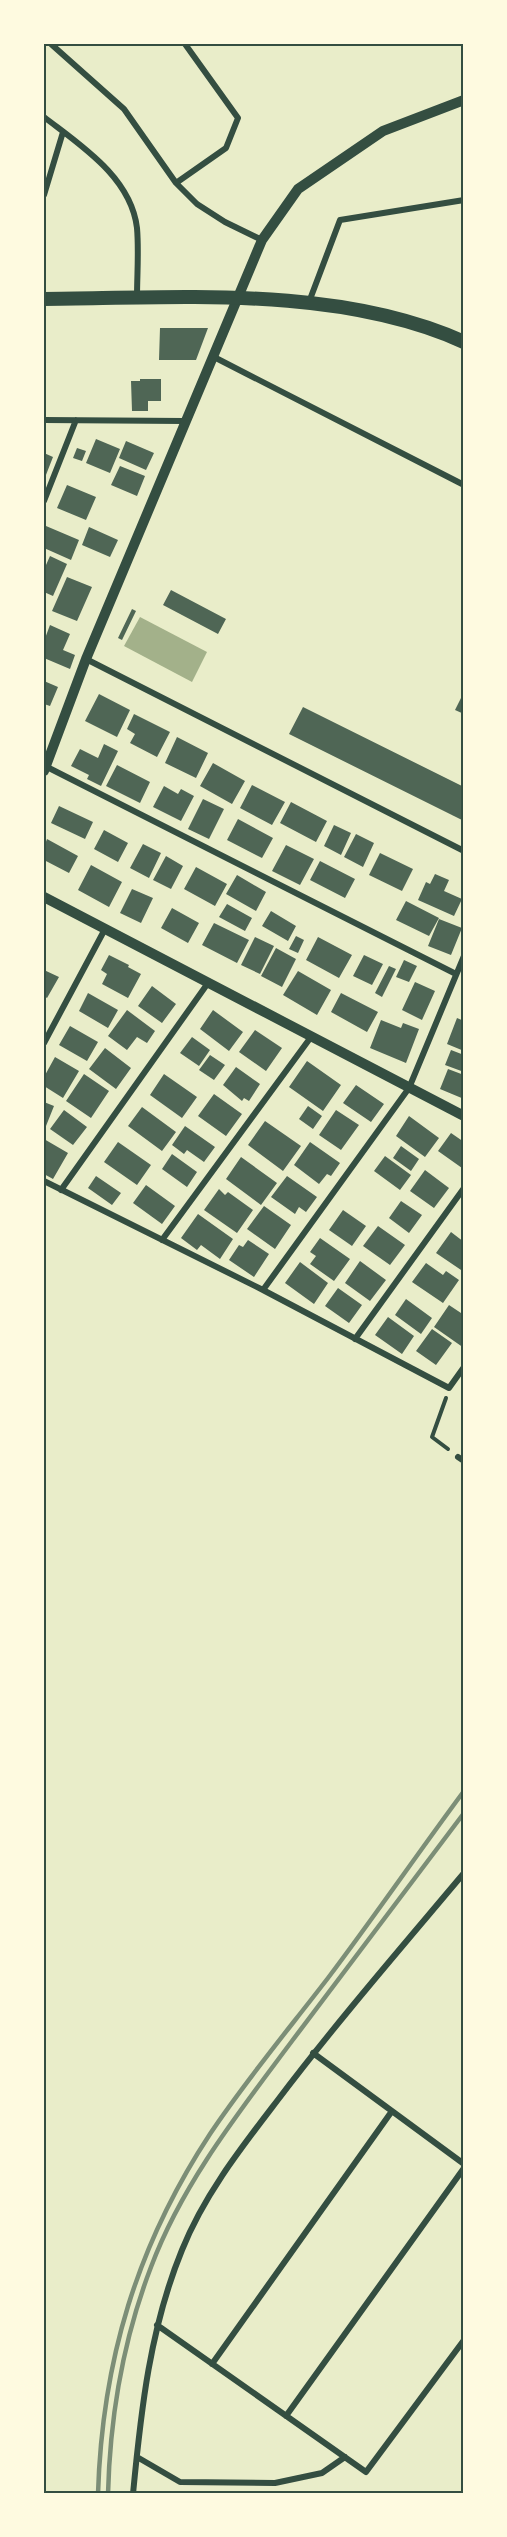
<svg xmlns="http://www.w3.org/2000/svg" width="507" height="2537" viewBox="0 0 507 2537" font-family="'Nunito Sans',sans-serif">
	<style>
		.water { fill: #a3b18a }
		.building { fill: #4f6655 }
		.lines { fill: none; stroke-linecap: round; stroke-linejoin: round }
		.path { stroke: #344e41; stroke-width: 4 }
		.minor { stroke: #344e41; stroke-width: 6 }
		.tertiary { stroke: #344e41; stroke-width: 10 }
		.primary { stroke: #344e41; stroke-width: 14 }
		.rail { stroke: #7c8e77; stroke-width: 4.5 }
		.neatline { fill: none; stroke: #344e41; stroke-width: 2 }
	</style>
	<rect width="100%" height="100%" fill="#e9edc9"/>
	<path class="water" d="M140 617 207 652 192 682 124 646Z"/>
	<path class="building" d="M160 328H208L196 360H159Z
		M140 379H161V401H148V411H132L131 381H140Z
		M96 439 120 449 110 473 86 463Z
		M126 441 154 453 146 470 119 458Z
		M77 448 86 451 82 461 73 458Z
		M44 453 53 457 44 480Z
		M120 466 145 476 137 496 111 485Z
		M67 485 96 497 86 520 57 508Z
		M46 526 79 540 71 560 44 548Z
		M89 527 118 540 110 557 82 545Z
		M50 556 67 564 53 596 44 592V563L46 565Z
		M67 577 92 587 77 621 52 611Z
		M171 590 226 619 218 634 163 605Z
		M132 609 136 611 122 640 118 638Z
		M50 625 70 634 63 650 75 655 70 669 44 658V641Z
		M44 681 58 687 50 706 44 704Z
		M464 692V714L455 710Z
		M99 694 130 710 117 737 85 721Z
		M303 707 464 787V821L289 734Z
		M134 714 170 732 157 757 130 743 135 734 127 729Z
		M177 737 208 753 196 778 165 763Z
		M104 744 118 751 101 786 87 779 89 775 71 766 80 749 98 758Z
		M213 763 245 781 232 804 200 786Z
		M117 765 150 782 140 803 106 786Z
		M252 785 285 802 272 825 240 808Z
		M164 786 178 794 181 789 194 796 181 821 153 807Z
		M203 799 224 809 209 839 188 829Z
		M291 802 327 821 316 842 280 823Z
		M59 806 93 822 85 839 51 823Z
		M238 819 273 838 262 858 227 840Z
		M334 825 351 833 341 855 324 846Z
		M104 830 128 843 118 862 94 849Z
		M356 834 374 843 363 867 344 857Z
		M47 839 78 856 69 873 44 860V847Z
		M143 844 161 853 149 878 130 868Z
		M286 845 314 859 300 885 272 871Z
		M380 853 413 869 402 891 369 875Z
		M166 856 183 866 171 889 153 880Z
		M320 861 355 879 345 898 310 880Z
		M91 865 122 882 109 907 78 890Z
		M196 867 227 884 215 906 184 889Z
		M435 874 449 880 444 891 462 899 454 916 418 900 426 882 430 884Z
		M237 875 266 892 256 911 226 894Z
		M132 889 153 898 141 923 120 913Z
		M406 901 439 918 429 936 396 920Z
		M227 904 252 918 245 931 219 917Z
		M172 908 199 923 188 943 161 928Z
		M271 911 296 926 288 941 262 926Z
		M439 919 462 928 451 955 428 946Z
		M214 923 249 940 237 963 202 945Z
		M296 936 304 940 298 953 289 949Z
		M255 937 274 946 260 974 241 965Z
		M318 937 352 955 339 978 306 960Z
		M276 948 296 959 282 987 261 976Z
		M109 955 129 965 128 967 141 974 128 998 102 984 107 974 101 970Z
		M364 955 383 964 372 985 353 976Z
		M404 960 417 966 409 982 396 977Z
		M389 966 396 969 382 997 375 993Z
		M44 970 59 977 47 998 44 996Z
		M298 971 331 990 317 1015 283 995Z
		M415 982 435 991 422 1020 402 1010Z
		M152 986 176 1004 162 1023 138 1006Z
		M88 993 118 1010 108 1028 79 1011Z
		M341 993 378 1012 367 1032 331 1012Z
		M127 1010 155 1031 147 1043 137 1037 127 1050 108 1036Z
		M213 1010 243 1032 229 1051 200 1029Z
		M457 1018 464 1021V1051L447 1044Z
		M381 1020 401 1028 403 1023 419 1029 406 1063 370 1048Z
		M70 1026 98 1042 87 1061 59 1045Z
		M255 1030 282 1048 266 1071 239 1052Z
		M192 1037 210 1050 199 1066 180 1053Z
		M105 1048 131 1068 116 1089 89 1069Z
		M451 1050 464 1055V1072L445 1065Z
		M210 1055 225 1065 214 1080 199 1070Z
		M55 1057 79 1071 63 1098 44 1086V1077Z
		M307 1061 341 1085 323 1111 289 1087Z
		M236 1067 260 1084 249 1101 244 1098 242 1101 223 1085Z
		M448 1069 464 1075V1099L440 1089Z
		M84 1074 109 1091 91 1118 66 1101Z
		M164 1074 197 1097 182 1118 150 1095Z
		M356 1085 384 1104 371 1122 343 1103Z
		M214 1094 242 1114 226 1136 198 1116Z
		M44 1102 54 1106 46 1126 44 1125Z
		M308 1106 322 1116 313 1129 299 1119Z
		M142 1107 176 1132 162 1151 128 1126Z
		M64 1110 87 1127 73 1145 50 1129Z
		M336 1110 359 1125 341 1150 319 1135Z
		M409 1116 439 1138 425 1157 396 1136Z
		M265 1121 301 1146 283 1171 248 1145Z
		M185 1126 215 1147 204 1162 187 1150 184 1154 172 1145Z
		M451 1133 464 1142 462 1168 438 1151Z
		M44 1139 68 1153 53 1179 44 1174Z
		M118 1142 151 1165 137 1185 104 1162Z
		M310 1142 340 1163 331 1176 327 1174 319 1184 294 1165Z
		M401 1146 419 1159 411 1171 393 1158Z
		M172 1154 197 1172 187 1187 162 1169Z
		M385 1156 411 1175 400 1190 374 1171Z
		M241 1157 277 1183 261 1205 226 1179Z
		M425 1170 449 1188 434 1208 410 1191Z
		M96 1176 121 1193 112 1205 88 1188Z
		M287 1176 317 1197 306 1212 299 1207 295 1214 271 1197Z
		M146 1185 175 1206 162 1224 133 1203Z
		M219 1189 225 1195 228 1192 253 1210 237 1233 204 1210Z
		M401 1201 422 1215 409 1233 389 1218Z
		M264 1206 291 1225 275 1249 247 1229Z
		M343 1210 366 1226 352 1246 329 1230Z
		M198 1214 233 1239 220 1259 201 1245 197 1250 181 1238Z
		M378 1226 405 1245 390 1265 363 1246Z
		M451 1232 464 1242V1272L436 1253Z
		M320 1238 350 1259 334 1281 310 1264 316 1256 310 1252Z
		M248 1240 269 1254 254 1277 229 1260 239 1245 243 1247Z
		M360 1261 386 1280 370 1301 345 1283Z
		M300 1262 328 1283 314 1304 285 1283Z
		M426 1263 443 1275 446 1271 459 1280 443 1303 412 1282Z
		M338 1288 362 1305 349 1323 325 1306Z
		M406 1299 432 1318 421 1334 395 1315Z
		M449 1305 464 1315V1348L434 1327Z
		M388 1317 414 1336 402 1354 375 1335Z
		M432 1329 452 1343 436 1365 416 1351Z"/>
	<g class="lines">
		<path class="path" d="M446 1398 432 1437 448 1449"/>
		<path class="minor" d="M51 44 124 109 176 183 197 204 225 222 262 240
			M44 117C80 145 131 177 137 228 139 251 137 275 137 298
			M176 183 226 148 238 118 185 44
			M44 195 63 132
			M309 302 340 220 464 200
			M212 356 464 485
			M44 420 184 421
			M44 501 76 420
			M86 659 464 851
			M45 766 456 974
			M44 1043 105 929
			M44 1181 263 1290 449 1388 464 1367
			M61 1190 208 983
			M162 1240 311 1037
			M263 1290 409 1088 464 956
			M355 1339 464 1188
			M458 1457 464 1461
			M313 2053 464 2164
			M157 2325 366 2472 464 2340
			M212 2364 392 2111
			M286 2416 464 2168
			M137 2457 180 2482 275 2483 322 2473 345 2457
			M133 2494C141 2410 150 2328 182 2250 204 2195 241 2148 277 2101 336 2023 401 1948 464 1873"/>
		<path class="tertiary" d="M44 771 86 659 262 240 298 189 383 131 464 100
			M44 897 464 1116"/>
		<path class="primary" d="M44 299C178 298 338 285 464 342"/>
		<path class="rail" d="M98 2494C102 2361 137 2245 210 2134 246 2080 288 2030 328 1978 374 1917 418 1853 464 1791
			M108 2494C110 2416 123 2340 151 2267 182 2184 239 2112 292 2041 349 1965 407 1889 464 1813"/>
	</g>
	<rect width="507" height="2537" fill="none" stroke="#fefae0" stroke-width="90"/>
	<rect x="45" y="45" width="417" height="2447" class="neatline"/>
</svg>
